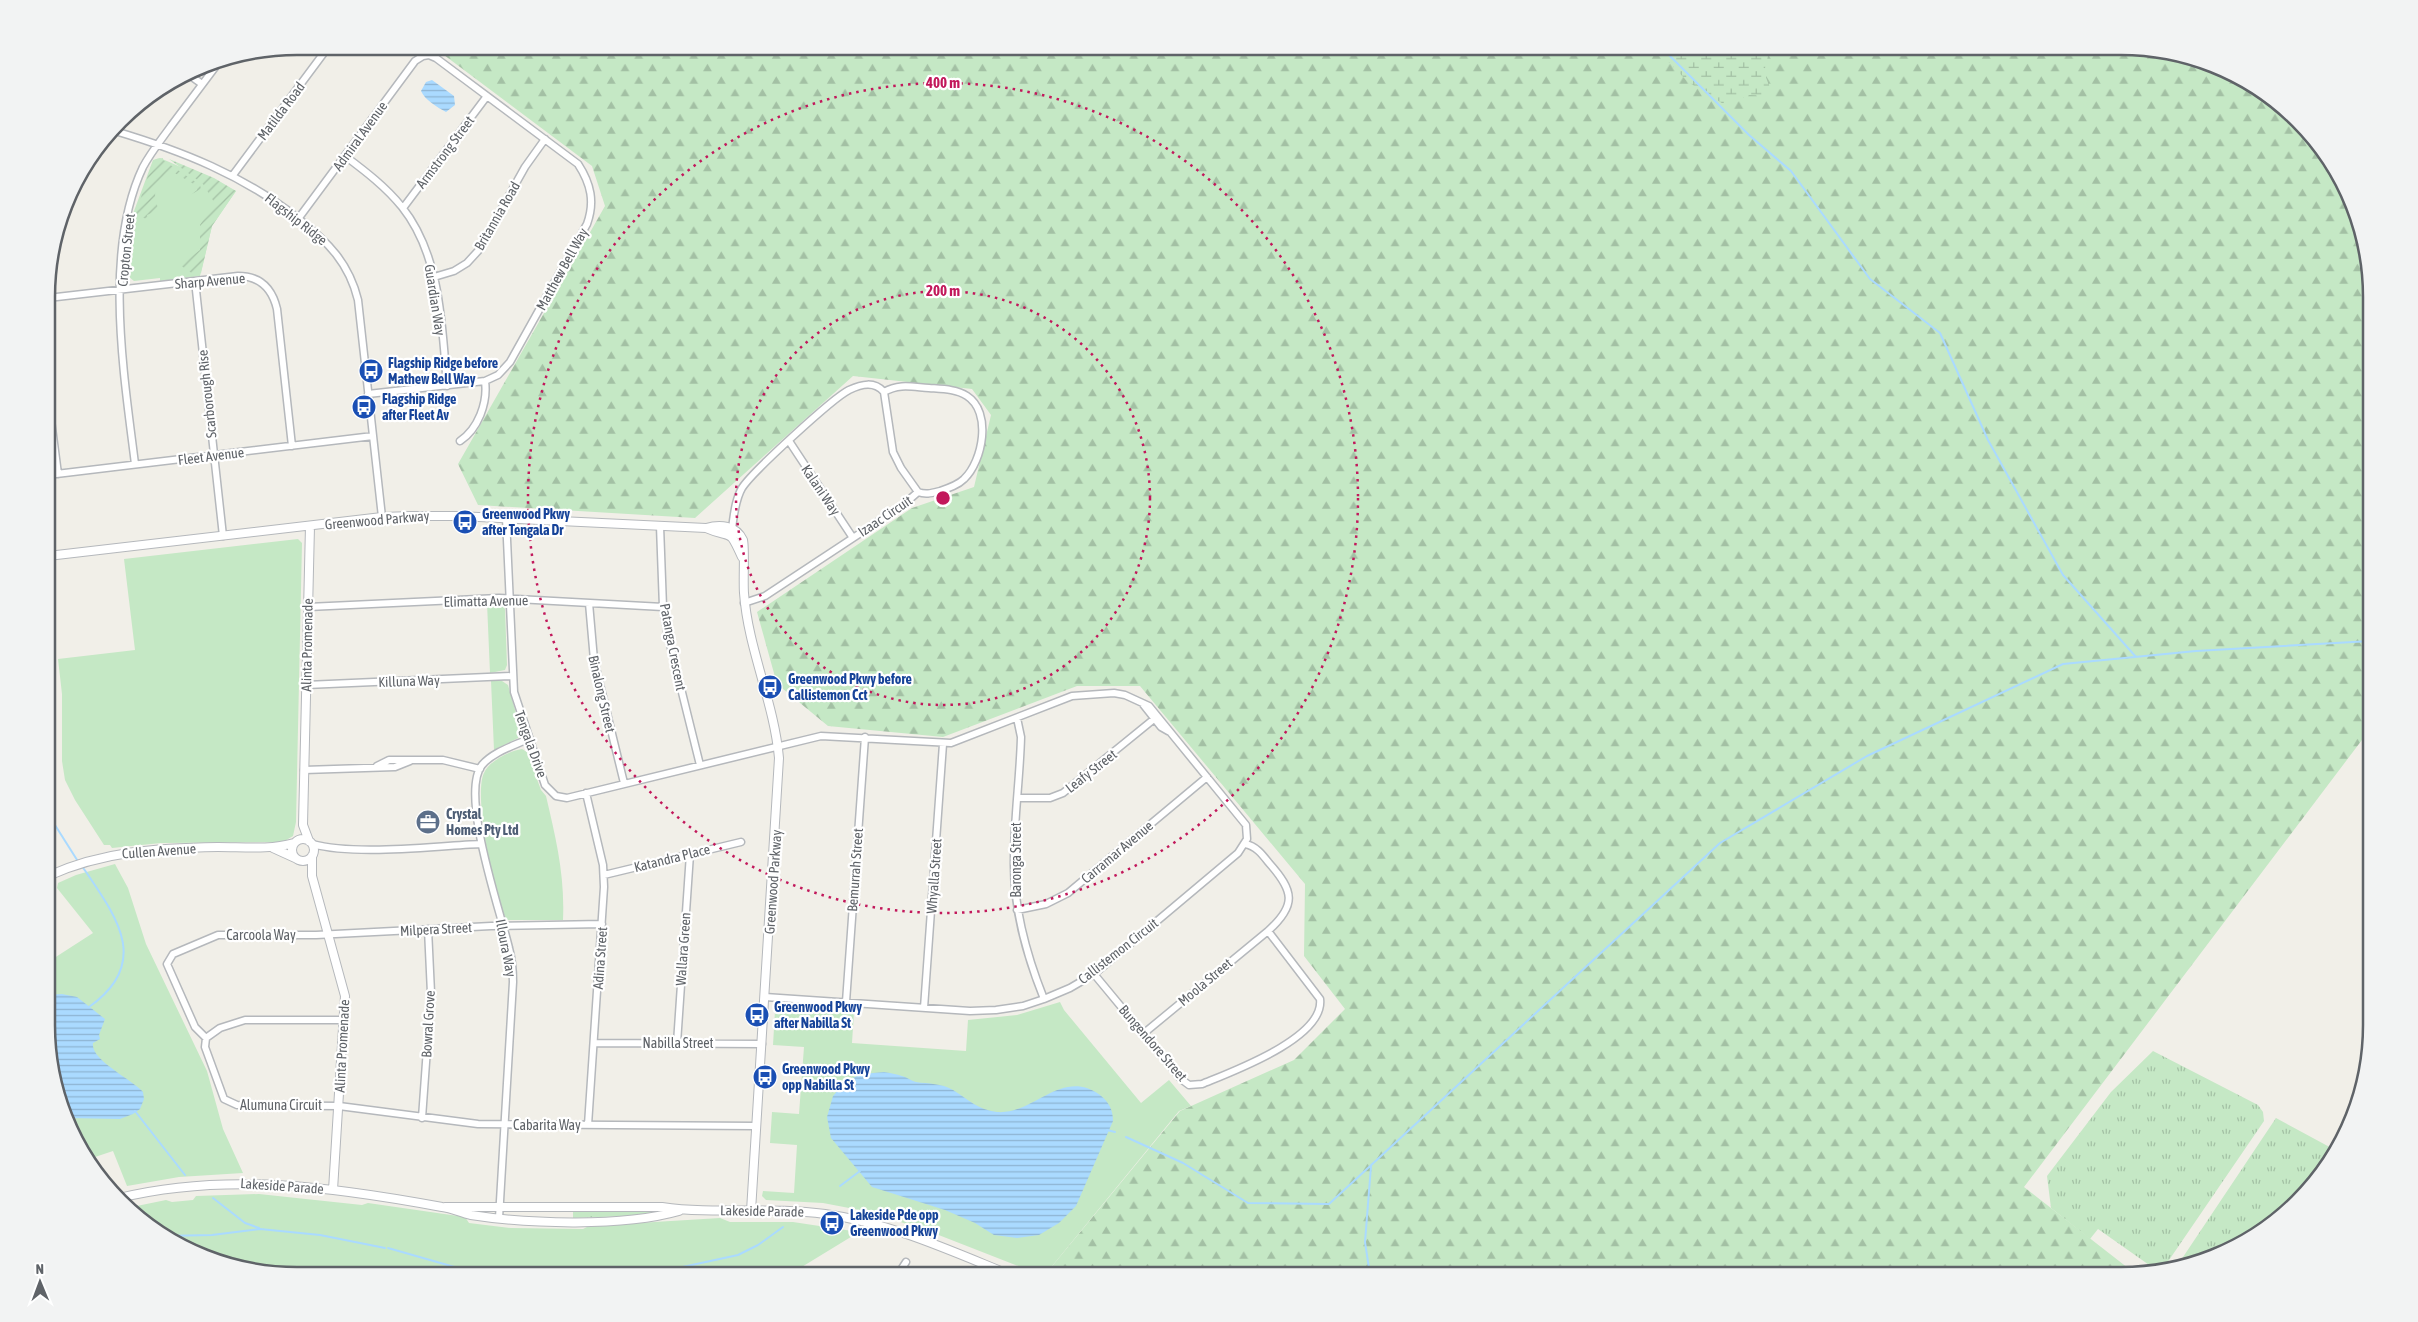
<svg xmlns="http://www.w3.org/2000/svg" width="2418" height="1322" viewBox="0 0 2418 1322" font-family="'Asap Condensed',sans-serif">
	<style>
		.grass { fill: url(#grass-tufts) }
		.forest { fill: url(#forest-firs) }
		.wetland { fill: url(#wetland-marsh) }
		.park { fill: #c5e8c5 }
		.garden { fill: url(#garden-furrows) }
		.water { fill: url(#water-rules) }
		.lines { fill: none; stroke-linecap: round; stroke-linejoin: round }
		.stream { stroke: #aadaff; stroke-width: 2 }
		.minor-casing { stroke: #b5b8bc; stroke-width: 9 }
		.tertiary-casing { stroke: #b5b8bc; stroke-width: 10 }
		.minor { stroke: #fff; stroke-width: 6 }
		.tertiary { stroke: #fff; stroke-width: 8 }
		.ring { fill: none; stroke: #c2185b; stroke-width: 2.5; stroke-dasharray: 2.5 5 }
		.labels { text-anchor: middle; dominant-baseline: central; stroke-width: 4.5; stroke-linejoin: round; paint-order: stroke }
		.street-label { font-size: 14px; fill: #5f6368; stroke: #fff }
		.transit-label { font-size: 14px; font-weight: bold; fill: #164399; stroke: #fff; text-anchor: start }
		.service-label { font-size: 14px; font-weight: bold; fill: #4e5e75; stroke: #fff; text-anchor: start }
		.rim { fill: none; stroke: #5f6368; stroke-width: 2.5 }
		.centre { fill: #c2185b; stroke: #fff; stroke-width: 2.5 }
		.ring-label { font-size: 15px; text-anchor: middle; font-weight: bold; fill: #c2185b; stroke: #fff; stroke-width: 4.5; stroke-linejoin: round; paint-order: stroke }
	</style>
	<defs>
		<pattern id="grass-tufts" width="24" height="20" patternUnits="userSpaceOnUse" patternTransform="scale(1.25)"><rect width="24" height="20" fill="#c5e8c5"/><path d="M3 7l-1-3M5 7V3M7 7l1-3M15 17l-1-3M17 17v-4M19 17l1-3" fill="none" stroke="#a3c0a4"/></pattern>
		<pattern id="forest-firs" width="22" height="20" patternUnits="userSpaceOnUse" patternTransform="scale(1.25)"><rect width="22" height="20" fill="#c5e8c5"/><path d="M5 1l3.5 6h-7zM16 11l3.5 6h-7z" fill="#a3c0a4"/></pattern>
		<pattern id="wetland-marsh" width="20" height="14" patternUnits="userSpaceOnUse" patternTransform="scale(1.25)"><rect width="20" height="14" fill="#c5e8c5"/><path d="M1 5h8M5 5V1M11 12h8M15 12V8" fill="none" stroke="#a3c0a4"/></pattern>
		<pattern id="garden-furrows" width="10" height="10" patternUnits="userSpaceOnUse" patternTransform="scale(1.25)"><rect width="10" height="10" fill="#c5e8c5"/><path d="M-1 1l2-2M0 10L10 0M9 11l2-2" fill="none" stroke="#a3c0a4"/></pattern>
		<pattern id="water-rules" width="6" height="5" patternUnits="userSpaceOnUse" patternTransform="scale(1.25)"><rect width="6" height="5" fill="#aadaff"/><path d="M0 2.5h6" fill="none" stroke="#8eb4d2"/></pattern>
	</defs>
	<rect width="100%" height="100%" fill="#f1efe8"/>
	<path class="grass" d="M2153 1051 2258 1105 2263 1112 2264 1121 2165 1266 2152 1267 2098 1229 2090 1239 2051 1208 2047 1176 2111 1092Z
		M2276 1118 2337 1151C2325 1168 2313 1188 2298 1203 2266 1232 2217 1262 2175 1269Z
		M573 1210H657V1213L629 1216 573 1218Z"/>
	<path class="forest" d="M432 46H2121L2186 55 2246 80 2298 120 2330 158 2358 216 2371 281V728L2024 1187 2137 1275 1044 1276 1180 1111 1294 1060 1345 1009 1304 956 1305 884 1140 686H1077L943 737 828 726 777 684 757 612 912 508 974 487 991 415 972 389 853 376 695 518 478 505 458 464 605 206 592 166Z"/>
	<path class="wetland" d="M1653 46H1768L1770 48 1764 72 1773 96 1749 95 1725 105 1688 82Z"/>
	<path class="park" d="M160 158 236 191 212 226 200 276 160 281V278L134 281 129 277 130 254 127 253 134 211 153 160Z
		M298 539 302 543 296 822 293 836 283 842 161 843 112 848 110 845H104L75 800 65 780 62 761V694L58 659 135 650 124 559Z
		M487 603H500L505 609 507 665 505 670 490 673Z
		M491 681H502L508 685 521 731 518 738 494 750Z
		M522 749 527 752 541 790 546 796C556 839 565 875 563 920H507C494 899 473 795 484 773 489 761 509 751 522 749Z
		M115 864 128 888 146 944 207 1071 223 1129 243 1173 179 1177 127 1186 113 1151 86 1160 60 1106 48 1057V962L93 933 57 888 58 883 76 875Z
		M1060 1002 1064 1010 1141 1103 1169 1080 1191 1106 1179 1111 1044 1276 931 1232 870 1212 823 1203 766 1200 762 1196 763 1191 794 1193 797 1145 770 1143 772 1112 799 1114 804 1047 773 1045 775 1011 779 1007 854 1012 852 1043 966 1051 968 1020 1017 1015Z
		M259 1194 362 1205 368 1203 465 1217 469 1223 511 1228 583 1229 589 1226 720 1218 730 1222H793L859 1232 787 1276H297L233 1267 172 1242 127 1208 166 1200 172 1202 193 1200 196 1196Z"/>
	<path class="garden" d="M163 158V160L200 185 201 189 190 195 197 190V186L173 172 170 174 168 172C156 183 151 193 159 210L147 215 148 219 135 216 151 166 156 159Z
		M169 159 214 178 236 191 212 226 201 273 193 274 180 265 200 250V225L214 202 203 184Z"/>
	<path class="water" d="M432 80 454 96 455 105 446 112C437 107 425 100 421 91L426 82Z
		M62 994 77 997 105 1019 99 1035 100 1039 93 1043C90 1060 132 1079 143 1092L144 1099 140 1109 133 1114 120 1119 66 1118C47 1079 48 1036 48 995Z
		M884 1072C890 1073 897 1074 902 1076 907 1077 911 1081 916 1082 929 1084 941 1083 953 1090 968 1099 978 1110 997 1112 1034 1115 1062 1067 1100 1095 1109 1102 1113 1110 1113 1121L1076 1206 1059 1223 1039 1235 1017 1238 994 1235 975 1223 945 1210 872 1187 831 1138 827 1117 833 1096 846 1081 862 1074Z"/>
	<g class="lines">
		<path class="stream" d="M1660 46 1749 135 1791 171 1870 279 1940 333 1988 440 2063 575 2136 657
			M2357 216V214
			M48 814 79 863
			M82 866C115 915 153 962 89 1007
			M135 1111 185 1175
			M1107 1130 1115 1132
			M1126 1137 1183 1163 1248 1203 1329 1204 1720 843 1867 756 2063 664 2196 651 2371 641
			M840 1186 860 1171
			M213 1198 245 1223 259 1228
			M163 1236 212 1235 260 1229 320 1235 385 1248
			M388 1248 486 1276
			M1370 1275 1365 1242 1371 1166
			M641 1276 738 1255 758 1245 783 1227"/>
		<defs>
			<path id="minor" d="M188 74 202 84
				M115 131C182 151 243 175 299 219 328 242 349 263 358 300L382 517
				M345 156C365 171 386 187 402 207 441 256 442 326 447 386
				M233 175 329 46
				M403 208 487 96
				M298 219 415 61 423 56
				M434 277 454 271 467 263 478 251 525 167 545 139
				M195 281 223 536
				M48 298 238 276C260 276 272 288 277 309L292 446
				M884 392 893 452 901 468 918 492
				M368 394 485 381 498 375 510 362 587 224C595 202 591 184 578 164L436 58 429 55 423 56 419 46
				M48 397 58 474
				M460 441C478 429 488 403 485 381
				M789 441 853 538
				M135 464C124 375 103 251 143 167 151 152 161 140 171 126 187 105 203 83 219 62
				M48 475 373 436
				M506 518 514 692 545 785 556 796 567 798 821 736 951 743 1072 696 1114 693 1125 695 1149 706 1246 825 1247 839 1238 853 1094 974 1070 988 1044 999 1023 1006 996 1010 970 1011 765 997
				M660 526 663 607 668 636 700 765
				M732 528C734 515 735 500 742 488 752 472 833 398 849 390 862 384 874 381 884 392 899 383 913 387 929 388 942 389 956 389 967 396 992 412 983 461 964 479 958 485 949 488 940 491 932 493 926 495 918 492L903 505 765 596 744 603
				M589 603 594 660 624 783
				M308 607 499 598 663 607
				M306 685 512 676
				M1142 703 1161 727 1168 731
				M1017 718 1021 737C1020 777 1014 818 1014 859 1013 908 1026 954 1044 999
				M377 766 389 760H443L480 769
				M304 770 395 767 410 761
				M586 793 603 865 604 887 588 1125
				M1018 798H1050L1063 793 1154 719
				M312 844C358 856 431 846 481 844
				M604 875 741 842
				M1017 910 1046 904 1068 893 1207 777
				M1094 974 1181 1079 1189 1085 1202 1084C1231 1072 1325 1038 1320 999L1268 931C1297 905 1294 891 1269 863 1262 854 1256 846 1245 844
				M846 1002 865 737
				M924 1008 943 744
				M345 1020H245L220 1028 206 1038 205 1047 224 1099 237 1105 339 1106 478 1124 756 1126
				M1143 1034 1268 931
				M206 1038 195 1027 167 964 173 954 218 935H316L491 926 602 924
				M594 1043 762 1044
				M677 1043 690 854
				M422 1118 431 993 428 929
				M499 1218 513 982C513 971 512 959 509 948 501 913 459 794 482 765 493 752 513 746 528 739
				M897 1276 906 1262"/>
			<path id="tertiary" d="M706 528C720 524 736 525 743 540 745 545 743 582 744 593 748 649 774 702 779 758L751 1211
				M48 556 382 517 411 516H458L706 528C733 540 728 526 742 557
				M292 850a11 11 0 1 1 22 0a11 11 0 1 1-22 0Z
				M309 841 303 825 310 526
				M273 848 295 858
				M312 856V876L345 996 333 1190
				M48 876C103 851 159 848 218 847 244 847 269 850 294 843
				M119 1198C226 1172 334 1187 442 1207 452 1208 461 1213 471 1215 528 1224 623 1227 679 1211
				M445 1207H662C716 1215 771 1206 825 1214 891 1223 951 1251 1013 1276"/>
		</defs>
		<use href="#minor" class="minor-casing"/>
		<use href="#tertiary" class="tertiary-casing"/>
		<use href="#minor" class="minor"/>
		<use href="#tertiary" class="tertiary"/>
	</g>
	<g class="ring">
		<circle cx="943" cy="498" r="207"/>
		<circle cx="943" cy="498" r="415"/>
	</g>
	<defs>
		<symbol id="bus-disc" viewBox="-11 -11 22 22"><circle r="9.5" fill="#1a4fb4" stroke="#fff"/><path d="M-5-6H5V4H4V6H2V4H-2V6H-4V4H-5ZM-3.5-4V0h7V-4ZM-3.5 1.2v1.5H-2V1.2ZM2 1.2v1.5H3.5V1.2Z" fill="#fff"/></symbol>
		<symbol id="office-disc" viewBox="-11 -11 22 22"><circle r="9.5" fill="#5c6f8a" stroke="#fff"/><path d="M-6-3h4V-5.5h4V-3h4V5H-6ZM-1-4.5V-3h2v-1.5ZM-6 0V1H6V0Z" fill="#fff"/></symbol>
	</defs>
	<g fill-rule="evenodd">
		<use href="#bus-disc" x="357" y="357" width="28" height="28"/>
		<use href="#bus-disc" x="350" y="393" width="28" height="28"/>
		<use href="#bus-disc" x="451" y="508" width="28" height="28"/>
		<use href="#bus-disc" x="756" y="673" width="28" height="28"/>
		<use href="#office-disc" x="414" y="808" width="28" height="28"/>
		<use href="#bus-disc" x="743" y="1001" width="28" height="28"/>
		<use href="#bus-disc" x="751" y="1063" width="28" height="28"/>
		<use href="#bus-disc" x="818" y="1209" width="28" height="28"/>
	</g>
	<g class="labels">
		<g class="street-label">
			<text transform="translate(281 111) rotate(-53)">Matilda Road</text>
			<text transform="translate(360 136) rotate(-54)">Admiral Avenue</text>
			<text transform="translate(445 152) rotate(-53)">Armstrong Street</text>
			<text transform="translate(497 216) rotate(-60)">Britannia Road</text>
			<text transform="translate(296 219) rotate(38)">Flagship Ridge</text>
			<text transform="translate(126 250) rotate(-84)">Cropton Street</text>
			<text transform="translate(562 269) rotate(-61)">Matthew Bell Way</text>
			<text transform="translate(210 281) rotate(-5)">Sharp Avenue</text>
			<text transform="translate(435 300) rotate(81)">Guardian Way</text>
			<text transform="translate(207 394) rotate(-96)">Scarborough Rise</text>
			<text transform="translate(211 456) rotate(-7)">Fleet Avenue</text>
			<text transform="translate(821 490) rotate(56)">Kalani Way</text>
			<text transform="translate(885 516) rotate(-34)">Izaac Circuit</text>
			<text transform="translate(377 520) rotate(-5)">Greenwood Parkway</text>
			<text transform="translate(486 601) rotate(-1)">Elimatta Avenue</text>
			<text transform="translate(307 645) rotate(-89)">Alinta Promenade</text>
			<text transform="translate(673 647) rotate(79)">Patanga Crescent</text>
			<text transform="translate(409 681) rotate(-2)">Killuna Way</text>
			<text transform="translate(602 694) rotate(77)">Binalong Street</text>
			<text transform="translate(531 744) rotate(70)">Tengala Drive</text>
			<text transform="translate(1091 771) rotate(-38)">Leafy Street</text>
			<text transform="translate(159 851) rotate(-4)">Cullen Avenue</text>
			<text transform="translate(1117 852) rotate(-40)">Carramar Avenue</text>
			<text transform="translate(672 858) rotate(-14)">Katandra Place</text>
			<text transform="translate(1016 860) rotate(-90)">Baronga Street</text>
			<text transform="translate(855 870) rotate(-86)">Bemurrah Street</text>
			<text transform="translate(934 876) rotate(-86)">Whyalla Street</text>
			<text transform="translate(773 882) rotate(-86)">Greenwood Parkway</text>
			<text transform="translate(436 929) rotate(-3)">Milpera Street</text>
			<text x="261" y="935">Carcoola Way</text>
			<text transform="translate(506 948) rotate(79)">Illoura Way</text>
			<text transform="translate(683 949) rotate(-86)">Wallara Green</text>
			<text transform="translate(1118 951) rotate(-38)">Callistemon Circuit</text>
			<text transform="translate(600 958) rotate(-86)">Adina Street</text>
			<text transform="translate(1205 982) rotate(-40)">Moola Street</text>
			<text transform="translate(428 1024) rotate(-87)">Bowral Grove</text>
			<text x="678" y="1043">Nabilla Street</text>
			<text transform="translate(1153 1043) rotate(49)">Bungendore Street</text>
			<text transform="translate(342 1046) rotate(-87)">Alinta Promenade</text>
			<text x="281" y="1105">Alumuna Circuit</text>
			<text x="547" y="1125">Cabarita Way</text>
			<text transform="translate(282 1186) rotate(4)">Lakeside Parade</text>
			<text transform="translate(762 1211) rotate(1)">Lakeside Parade</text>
		</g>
		<g class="transit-label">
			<text x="388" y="363">Flagship Ridge before<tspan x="388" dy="16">Mathew Bell Way</tspan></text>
			<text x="382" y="399">Flagship Ridge<tspan x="382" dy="16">after Fleet Av</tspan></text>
			<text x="482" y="514">Greenwood Pkwy<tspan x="482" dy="16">after Tengala Dr</tspan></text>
			<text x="788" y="679">Greenwood Pkwy before<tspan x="788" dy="16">Callistemon Cct</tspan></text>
			<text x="774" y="1007">Greenwood Pkwy<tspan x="774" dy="16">after Nabilla St</tspan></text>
			<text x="782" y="1069">Greenwood Pkwy<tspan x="782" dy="16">opp Nabilla St</tspan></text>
			<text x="850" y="1215">Lakeside Pde opp<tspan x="850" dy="16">Greenwood Pkwy</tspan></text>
		</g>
		<g class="service-label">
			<text x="446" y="814">Crystal<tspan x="446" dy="16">Homes Pty Ltd</tspan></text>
		</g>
	</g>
	<path d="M0 0H2418V1322H0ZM297 55H2121A242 242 0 0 1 2363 297V1025A242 242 0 0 1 2121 1267H297A242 242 0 0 1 55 1025V297A242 242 0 0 1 297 55Z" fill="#f2f3f3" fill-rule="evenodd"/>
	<path class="rim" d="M297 55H2121A242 242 0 0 1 2363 297V1025A242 242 0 0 1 2121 1267H297A242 242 0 0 1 55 1025V297A242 242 0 0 1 297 55Z"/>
	<circle cx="943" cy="498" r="8" class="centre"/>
	<g class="ring-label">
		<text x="943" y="88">400 m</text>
		<text x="943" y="296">200 m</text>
	</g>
	<g transform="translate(40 1282) rotate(359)" stroke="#ffffff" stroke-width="4" paint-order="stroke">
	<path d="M0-4L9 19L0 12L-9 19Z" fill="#5f6368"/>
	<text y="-8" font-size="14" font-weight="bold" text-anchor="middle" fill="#5f6368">N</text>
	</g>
</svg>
